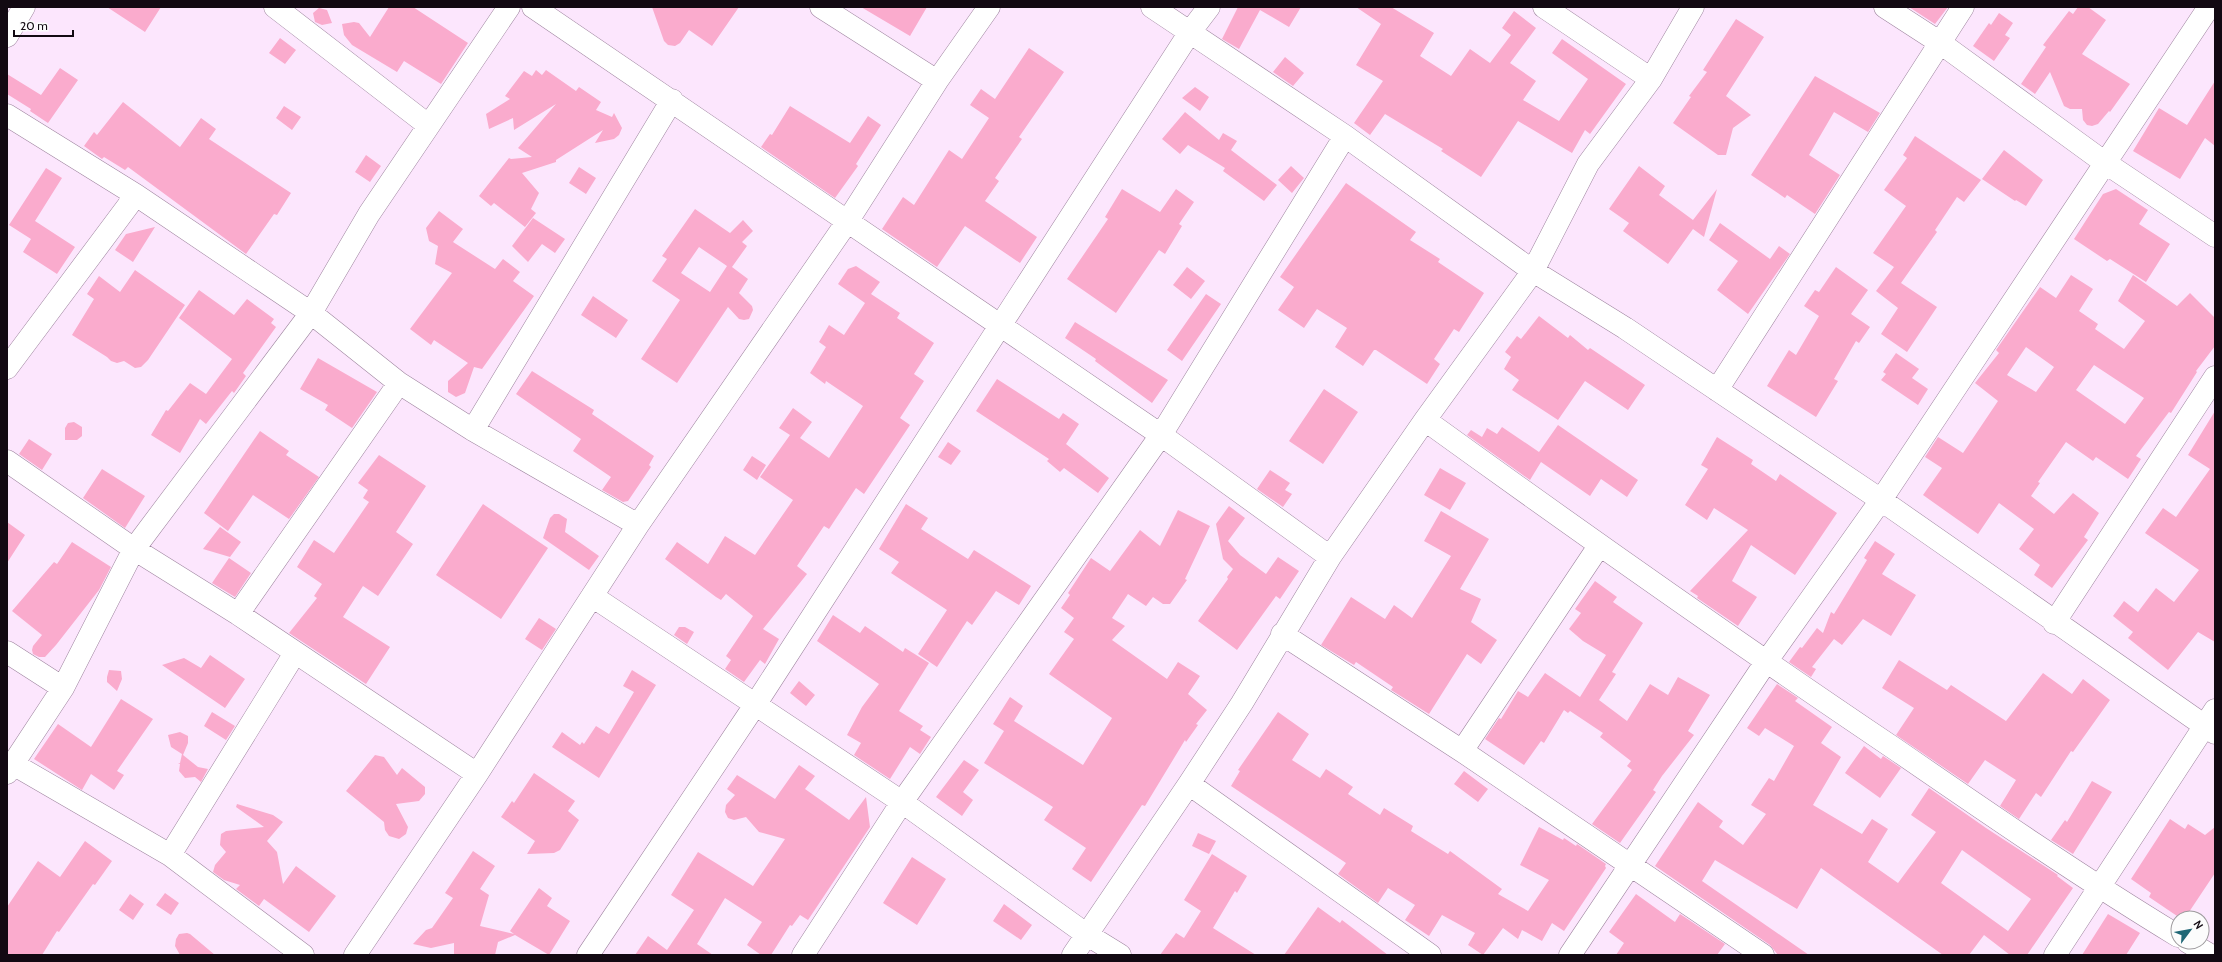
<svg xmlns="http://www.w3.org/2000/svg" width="2222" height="962" viewBox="0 0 2222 962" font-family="Cabin,sans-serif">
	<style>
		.building { fill: #faabcd; fill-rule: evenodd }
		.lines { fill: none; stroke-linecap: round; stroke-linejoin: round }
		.minor-casing { stroke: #9e859f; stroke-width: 23 }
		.minor { stroke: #fff; stroke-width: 22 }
	</style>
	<rect width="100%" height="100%" fill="#fce6fd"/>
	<path class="building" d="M107 7H161L145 32Z
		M389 7H413L468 43 441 84 404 61 397 72 352 45 344 35 342 24 354 22 359 23 370 37Z
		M652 7H739L712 46 689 30 680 43 675 46 668 45 664 41Z
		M861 7H927L910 36Z
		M1238 7H1301L1289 27 1260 10 1239 49 1222 39Z
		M1356 7H1391L1434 33 1420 56 1451 76 1470 49 1490 63 1511 35 1502 28 1514 11 1536 28 1510 63 1536 81 1523 100 1559 121 1588 79 1552 53 1562 39 1626 84 1590 134 1585 130 1572 153 1518 121 1481 177 1441 151 1443 149 1385 114 1370 135 1354 123 1383 81 1356 65 1381 24Z
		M1909 7H1948L1935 24Z
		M2078 7H2088L2106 20 2082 54 2130 84 2110 112 2109 111 2098 124 2092 126 2087 125 2083 120 2082 109H2070L2064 106 2050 72 2035 94 2021 84 2046 47 2043 45 2069 11 2073 14Z
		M319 8 327 10 332 23 322 25 315 22 313 13Z
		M1999 13 2013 23 2005 35 2010 38 1994 61 1973 46 1989 23 1991 25Z
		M1736 19 1764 37 1726 96 1751 115 1733 128 1726 155H1718L1673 123 1691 97 1689 96 1707 72 1703 70Z
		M280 38 296 50 285 64 269 53Z
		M1029 48 1064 72 1019 137 1022 139 995 178 999 181 985 201 1037 237 1020 263 965 226 937 267 882 229 903 197 914 205 949 150 962 159 989 118 970 105 981 89 995 99Z
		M1285 57 1304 73 1293 86 1273 72Z
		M60 68 78 80 48 123 30 111 31 109 7 94V74L41 95Z
		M536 70 542 75 546 70 576 91 579 87 601 102 596 110 612 117 614 113 622 128 619 135 614 139 595 143 603 130 556 160V162L522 173 539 193 531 209 536 213 525 227 494 203 491 206 479 196 509 158 511 159 532 157 518 148 556 104 514 130 513 118 489 129 486 114 510 99 505 96 524 71 532 76Z
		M1815 76 1880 113 1868 132 1834 112 1809 155 1840 175 1815 214 1787 195 1785 198 1751 175Z
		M2215 81V146L2205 138 2180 179 2133 151 2159 108 2187 125Z
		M1195 87 1209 97 1200 111 1182 98Z
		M123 102 180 147 201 118 216 129 209 139 291 193 277 215 274 214 246 254 128 167 125 170 104 157 102 159 84 146 94 132 97 135Z
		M284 106 301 117 292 130 276 118Z
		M790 106 850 143 868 116 881 125 856 164 858 166 835 198 761 147 770 134 772 135Z
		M1185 112 1219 140 1223 133 1237 141 1231 150 1277 185 1264 201 1223 171 1225 168 1188 145 1180 154 1162 139Z
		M1915 136 1981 180 1964 202 1957 197 1935 230 1937 232 1901 283 1937 307 1907 352 1881 334 1898 308 1876 291 1894 267 1873 253 1906 206 1884 190 1907 158 1903 155Z
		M2004 150 2043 180 2026 206 2016 200 2015 201 1982 179Z
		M366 155 381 166 370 182 355 172Z
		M1291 166 1304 178 1292 193 1278 180Z
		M1639 166 1665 186 1659 195 1693 220 1717 189 1704 237 1693 229 1668 264 1623 231 1629 223 1609 209Z
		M579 167 596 178 586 194 569 183Z
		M46 168 62 178 35 221 75 247 57 274 23 252 31 239 9 225Z
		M1346 183 1416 232 1410 240 1440 259 1438 262 1484 293 1459 332 1454 329 1434 359 1440 364 1427 384 1376 350H1374L1363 366 1335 347 1347 328 1317 309 1304 328 1278 310 1294 287 1280 277Z
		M1122 189 1160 212 1176 189 1194 202 1179 224 1182 226 1165 254 1159 250 1116 313 1067 279 1108 219 1105 217Z
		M2116 189 2148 210 2139 224 2170 244 2146 282 2110 259 2107 261 2074 239 2103 194Z
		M695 209 730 233 743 220 753 231 742 242 747 246 732 267 748 279 739 293 752 306 753 310 749 319 744 320 739 319 728 307 677 383 641 359 680 300 652 281 667 259 662 256ZM699 247 727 266 710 292 681 273Z
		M439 211 463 229 453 242 495 269 503 259 520 272 513 281 534 296 482 369 474 367 465 393 456 397 448 392V381L468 363 434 340 431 345 410 329 452 273 435 264 438 246 429 241 426 228Z
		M533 218 565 239 555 253 542 244 528 262 512 246Z
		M1720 223 1770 259 1779 246 1790 254 1748 314 1717 290 1738 261 1709 240Z
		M155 227 133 262 115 250 126 234Z
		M856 266 880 282 871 294 900 313 897 318 934 343 914 374 924 381 900 418 910 425 864 494 856 488 829 529 824 526 797 566 807 574 763 629 779 639 765 664 760 660 744 682 725 669 731 660 726 656 753 616 726 594 721 600 716 597 665 559 677 542 708 564 725 536 755 555 793 500 760 477 790 435 779 428 793 408 812 422 800 438 829 458 863 406 826 381 825 384 810 373 826 347 819 342 829 325 844 335 865 303 838 284 848 269Z
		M1187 267 1205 281 1191 299 1173 285Z
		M1836 267 1868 290 1851 314 1870 327 1859 343 1856 341 1834 379 1838 381 1816 417 1767 386 1789 350 1796 355 1819 316 1804 306 1815 290 1819 292Z
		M135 270 185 305 148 360 141 367 135 368 124 361 117 363 111 361 107 357 72 335 94 299 87 294 99 276 120 292Z
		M2071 275 2093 289 2079 311 2098 324 2095 329 2124 349 2145 321 2118 301 2133 275 2177 306 2190 293 2215 318V346L2196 371 2197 372 2171 413 2169 412 2136 456 2141 459 2128 479 2096 457 2093 461 2066 442 2038 482 2040 483 2031 496 2054 514 2073 493 2099 513 2084 537 2088 540 2052 588 2034 575 2040 565 2019 549 2034 529 1999 503 1978 534 1923 495 1942 468 1925 457 1938 437 1963 453 1998 401 1975 383 1999 353 1996 350 2040 287 2056 298ZM2026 347 2054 367 2036 392 2007 375ZM2094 365 2144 398 2125 424 2076 390Z
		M199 290 234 315 247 299 274 319 271 323 276 327 243 373 246 376 234 393 232 391 206 424 200 419 180 453 151 435 166 410 168 411 190 383 206 394 232 359 179 318Z
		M1206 294 1221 304 1182 361 1167 350Z
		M593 296 628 320 616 338 581 315Z
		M1539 316 1568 338 1570 335 1588 350 1590 348 1645 385 1628 410 1585 381 1558 420 1512 390 1519 380 1504 369 1511 357 1505 352 1517 336 1521 339Z
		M1075 322 1168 380 1152 403 1095 361 1096 359 1065 338Z
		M1896 353 1919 369 1912 378 1928 389 1918 405 1881 380 1886 374 1883 372Z
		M318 358 377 392 352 428 325 410 328 405 300 389Z
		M532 371 594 410 592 414 654 456 649 465 651 467 628 501 623 502 602 490 611 477 573 451 581 439 516 394Z
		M997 379 1059 419 1063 413 1079 424 1066 444 1109 478 1098 493 1064 468 1060 472 1047 461 1049 459 976 411Z
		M1324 389 1358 412 1323 464 1289 441Z
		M2215 411V642L2198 632 2168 670 2128 638 2133 632 2113 616 2124 601 2138 612 2156 588 2174 602 2199 570 2145 533 2163 508 2176 517 2210 469 2188 455Z
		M74 422 82 427V436L77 440H65V428L68 423Z
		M1558 425 1638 480 1627 497 1601 479 1590 496 1541 462 1530 480 1467 435 1471 430 1482 437 1487 428 1497 434 1502 427 1539 452Z
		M260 431 289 451 286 455 319 477 289 519 253 495 228 531 204 513Z
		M1717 437 1753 460 1751 464 1776 481 1780 474 1837 513 1795 575 1751 545 1732 581 1757 597 1738 626 1697 598 1698 596 1690 591 1748 530 1714 508 1707 520 1685 505 1708 469 1701 465Z
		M29 439 52 454 42 470 19 454Z
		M948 442 961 451 951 465 938 457Z
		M379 455 426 486 396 532 413 544 378 596 363 586 343 617 390 647 366 684 289 633 317 598 314 596 322 584 297 567 314 540 334 553 369 502 363 498 368 490 358 483Z
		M752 456 766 465 757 480 743 470Z
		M1440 468 1466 483 1450 510 1424 495Z
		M102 469 145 496 125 528 83 498Z
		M1270 470 1290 483 1285 490 1292 494 1283 507 1257 489Z
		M483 504 548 548 501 619 436 575Z
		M906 504 928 518 921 529 968 559 974 550 1031 586 1019 605 996 591 972 625 967 621 937 667 918 654 947 610 891 573 899 562 879 549Z
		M1229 506 1245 518 1228 541 1240 555 1266 574 1278 557 1299 571 1280 599 1276 596 1237 650 1198 621 1228 579 1227 577 1233 569 1223 559 1216 524Z
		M1178 510 1210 526 1185 579 1187 580 1170 604H1163L1153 597 1146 606 1128 594 1112 618 1125 626 1112 640 1167 679 1178 662 1200 676 1188 694 1207 710 1196 724 1198 725 1186 742 1185 740 1145 806 1142 805 1091 882 1072 869 1086 848 1044 820 1053 807 984 763 1004 731 993 724 1010 697 1023 706 1014 721 1083 765 1112 718 1049 674 1074 639 1064 632 1074 618 1061 608 1070 595 1068 593 1091 558 1110 571 1140 530 1160 546Z
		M1441 511 1489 539 1460 589 1481 599 1471 622 1497 640 1481 664 1467 654 1429 714 1391 690 1393 687 1356 662 1354 665 1321 645 1351 597 1385 619 1394 605 1412 618 1451 556 1424 541Z
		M554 514H559L567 519 565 532 599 556 589 570 543 538 550 518Z
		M7 522 25 535 7 563Z
		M220 527 241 542 230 557 203 549Z
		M1875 541 1895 554 1882 574 1916 595 1891 636 1863 619 1842 645 1834 639 1812 667 1816 669 1811 677 1789 662 1800 647 1802 648 1817 628 1823 633 1831 612 1834 614 1867 560 1864 558Z
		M72 542 111 567 99 590 56 645 45 657H39L33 654 32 650 33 646 42 635 12 611 54 562 57 564Z
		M229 558 251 573 235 597 212 583Z
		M1595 581 1617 597 1613 602 1643 623 1612 672 1616 674 1599 700 1627 721 1650 684 1668 695 1678 677 1710 695 1688 731 1694 735 1662 776 1653 790 1656 792 1620 843 1592 824 1632 770 1627 766 1631 761 1600 737 1603 733 1570 711 1568 713 1564 710 1544 743 1541 741 1524 765 1485 739 1499 718 1501 719 1518 691 1528 697 1545 673 1580 697 1606 655 1583 641 1569 629 1581 613 1575 609Z
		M833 615 860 633 865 626 903 652 905 648 929 663 899 711 923 726 920 730 931 737 920 754 910 747 890 779 854 755 861 743 847 735 862 707 879 684 817 641Z
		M539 618 556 629 542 650 525 639Z
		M679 627H685L694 632 687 644 674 635Z
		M210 655 245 679 225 708 162 665 184 658 201 668Z
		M1899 660 1947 690 1951 685 2006 721 2043 673 2072 694 2083 679 2110 700 2073 752 2071 751 2041 797 2036 793 2019 819 2000 806 2016 780 1985 760 1968 784 1896 735 1914 708 1882 688Z
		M109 670 121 671 122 679 117 691 107 682V677Z
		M632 670 656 685 599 778 552 747 562 732 580 745 582 742 584 744 596 726 609 734 634 692 623 686Z
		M799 681 815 695 806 706 790 693Z
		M1777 684 1798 698 1795 701 1832 727 1821 743 1841 757 1813 805 1862 834 1872 819 1888 829 1868 862 1898 883 1936 832 1911 815 1929 788 1986 828 2058 875 2057 876 2073 888 2027 955H2010L1984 935 1969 955H1943L1821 868 1797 909 1715 860 1702 881 1809 955H1778L1770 945 1655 866 1698 802 1723 821 1719 827 1743 845 1766 814 1751 805 1769 778 1774 781 1794 746 1765 728 1759 736 1747 728ZM1962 850 2031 899 2008 931 1941 883Z
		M121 699 153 719 117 771 124 775 114 790 91 774 82 790 34 759 58 724 91 747Z
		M212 712 235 726 226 740 204 726Z
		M1278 712 1309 734 1292 760 1320 778 1326 769 1353 787 1348 794 1380 815 1384 808 1413 826 1411 831 1448 854 1450 851 1502 889 1498 894 1528 911 1549 880 1520 865 1539 827 1563 840 1564 838 1576 846 1577 844 1606 864 1605 866 1606 868 1564 931 1552 923 1542 941 1522 930 1518 939 1503 928 1483 955 1468 945 1475 933 1442 915 1429 936 1405 920 1415 905 1388 888 1378 903 1338 874 1346 863 1231 786 1240 771 1238 770Z
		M180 732 188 736V743L183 755 198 767 208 769 201 782 195 777 185 778 179 771 180 764 178 763H180L182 754 171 747 168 735Z
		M1864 746 1881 759 1883 756 1901 768 1880 798 1845 773Z
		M375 755 384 757 397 775 402 768 425 787V794L419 801 396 804 408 827 406 834 399 839 389 836 385 830 384 822 346 791Z
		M964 760 979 770 963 792 973 800 962 816 936 797Z
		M799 765 815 776 805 789 849 820 866 797 870 827 808 920 800 915 792 926 790 925 771 955H761L747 945 762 922 725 898 697 944 713 955H635L648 936 667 950 694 910 671 895 698 852 753 886 785 839 759 832 746 817 734 820 728 818 725 812 726 805 735 795 727 789 737 775 775 799Z
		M1464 771 1488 789 1478 802 1454 784Z
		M534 773 575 801 568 811 579 820 560 850 554 853 527 854 535 841 501 817 512 801 514 803Z
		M2092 781 2112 792 2073 854 2051 840 2065 820 2067 822Z
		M237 804 273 815 283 822 267 841 277 852 283 884 296 866 336 896 309 932 264 899 259 906 236 889 240 885 224 880 213 872 215 865 226 852 220 845 221 834 226 831 264 827 236 807Z
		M2170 819 2185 829 2188 824 2205 835 2215 827V873L2185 918H2180L2149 897 2151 893 2131 879Z
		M1198 833 1216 841 1209 854 1192 846Z
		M85 841 112 861 95 885 93 884 59 932 57 931 42 955H7V907L38 861 60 877Z
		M473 851 495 866 480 889 489 895 480 926 514 934 510 931 539 888 552 898 547 906 570 921 549 955 515 935 498 942 495 955H454V943L431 948 413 944 426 930 432 928 453 898 445 893Z
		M1212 854 1247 876 1237 893 1235 891 1213 928 1256 955H1160L1176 933 1184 938 1201 911 1184 900Z
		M912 857 946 879 917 925 883 903Z
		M165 893 179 903 171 915 156 905Z
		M130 894 144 904 133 920 119 910Z
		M1636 894 1675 922 1680 914 1725 944 1717 955H1616L1624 943 1609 932Z
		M1004 904 1032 925 1021 940 993 921Z
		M1318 907 1340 923 1342 920 1388 955H1284Z
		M2108 914 2140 933 2126 955H2082Z
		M187 933 190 934 215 955H180L175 946 176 939 179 934Z"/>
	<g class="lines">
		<defs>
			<path id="minor" d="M275 7 428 125
				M533 7 1161 435 1330 557
				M821 7 937 81
				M1152 7 1345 136 1533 271 1625 328 1881 500 2215 733
				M1544 7 1651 79
				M1885 7 1939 42 2104 162 2215 236
				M7 36 24 7
				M7 115 136 195 311 313 399 383 473 430 638 525
				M7 368 136 195
				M1717 390 1963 7
				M1425 420C1580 532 1736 642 1895 749 1988 813 2081 877 2178 936
				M473 430 672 100
				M7 461 134 549 238 614 477 774
				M592 596 902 802 1086 934 1120 955
				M238 614 399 383
				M2054 623 2215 377
				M1282 634 1462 751 1763 955
				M7 652 63 688
				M1462 751 1599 546
				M13 764 170 855 303 955
				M7 773 63 688 134 549 311 313 369 214 509 7
				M1189 784 1430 955
				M170 855 295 653
				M2188 942 2210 955
				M355 955 477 774 638 525 847 222 937 81 989 7
				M588 955 755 705 1190 32 1209 7
				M803 955 902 802 1161 435 1345 136
				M1073 955 1189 784 1242 703 1330 557 1425 420 1533 271 1588 164 1651 79 1693 7
				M1570 955 1766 662 1881 500 2209 7
				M2055 955 2215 710"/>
		</defs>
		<use href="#minor" class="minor-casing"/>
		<use href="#minor" class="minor"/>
	</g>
	<rect width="2222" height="962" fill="none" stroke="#120912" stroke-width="16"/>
	<g transform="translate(2190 930) rotate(58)"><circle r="19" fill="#fcfcfc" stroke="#9e9b9e"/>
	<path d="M0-3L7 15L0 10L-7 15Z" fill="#206776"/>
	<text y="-6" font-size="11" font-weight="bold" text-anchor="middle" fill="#120912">N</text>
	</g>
	<path d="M14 30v6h59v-6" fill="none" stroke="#120912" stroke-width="2"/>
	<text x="20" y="30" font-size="12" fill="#120912" stroke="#fcfcfc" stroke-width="3" paint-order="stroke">20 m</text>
</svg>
